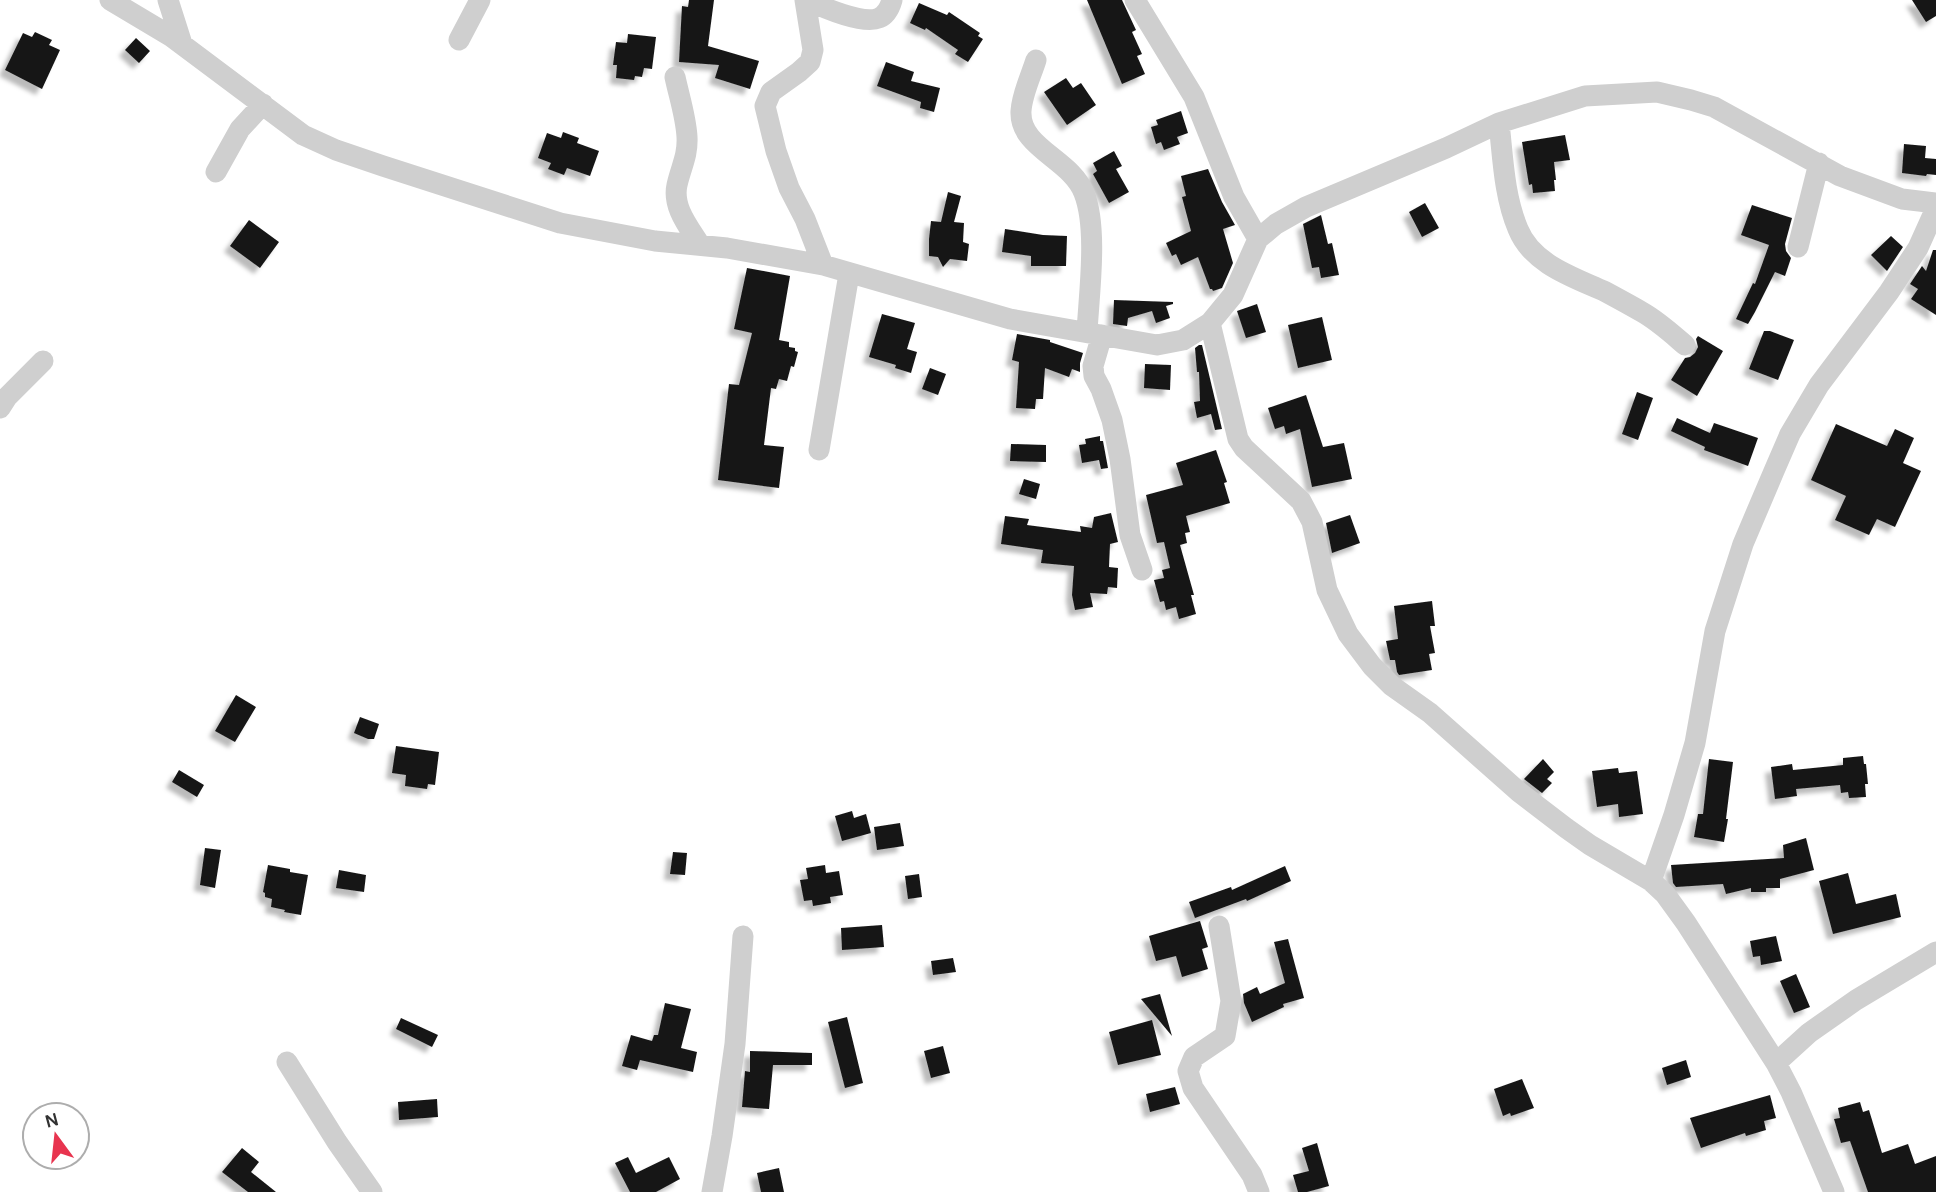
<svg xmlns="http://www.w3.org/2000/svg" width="1936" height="1192" font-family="Karla,sans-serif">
	<defs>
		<filter id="shadow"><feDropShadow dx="-6" dy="6" stdDeviation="2" flood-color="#0004"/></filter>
	</defs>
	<rect width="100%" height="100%" fill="#fff"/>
	<path fill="#191919" filter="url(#shadow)" d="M689,0h25l-6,46 51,15 -9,28 -35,-11 4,-13 -40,-3 3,-56 6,1z
		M1087,0h35l14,30 -4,2 10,22 -5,2 8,18 -23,10z
		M1912,0h24v16l-10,6z
		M919,3l28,12 2,-3 31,21 -2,3 5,3 -15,23 -13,-8 3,-4 -32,-22 -1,2 -15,-7z
		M35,32l17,8 -3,5 11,5 -18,39 -37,-19 18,-37 9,4z
		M628,34l28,3 -4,32 -8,-1 -2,9 -7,-1 -1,4 -18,-2 1,-13h-4l3,-23 11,1z
		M136,38l14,13 -11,12 -14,-13z
		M886,62l28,10 -3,9 29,7 -6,24 -14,-4 1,-6 -44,-16z
		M1066,78l7,10 8,-5 15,22 -29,20 -23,-33z
		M1181,111l7,22 -11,4 3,7 -16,6 -3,-8 -5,2 -5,-17 7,-2 -2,-5z
		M563,132l16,6 -2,5 22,8 -9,25 -23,-8 -3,7 -16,-6 3,-6 -13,-5 9,-25 14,5z
		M1565,135l5,25 -16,2 2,18h-2l1,11 -22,2 -1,-9 -3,1 -7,-43z
		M1904,144l22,2 -1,12 11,1v16l-9,-1 -1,2 -24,-3z
		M1114,151l8,15 -6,3 13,23 -20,11 -16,-29 4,-3 -4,-8z
		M1208,169l14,33 13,23 -12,4 10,34 -11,25 -9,3 -1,-2h-2l-12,-32 -17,8 -5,-11 -4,2 -6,-13 25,-12 -9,-34 4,-1 -5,-20z
		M948,192l13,4 -7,26 10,1 -1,19 6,2 -2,17 -17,-2 -7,8 -5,-10 -9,-1v-17l2,-18 10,1z
		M1425,203l14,25 -17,9 -13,-25z
		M1752,205l40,13 -7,26 1,7 5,7 -6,18 -10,-4 -20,40 -7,12 -12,-5 17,-36 2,1 14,-39 -28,-10z
		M1321,215l7,29 4,-1 7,32 -18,3 -2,-11 -7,1 -9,-44z
		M249,220l30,22 -19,26 -30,-22z
		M1005,229l38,6 24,1 -1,30h-35v-10l-29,-4z
		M1891,236l12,11 -16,24 -16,-16z
		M1933,250h3v65l-25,-16 7,-10 -8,-5 12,-18 4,5z
		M747,268l43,8 -11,64 10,2v5l6,1v3l3,1 -4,15 -3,-1 -4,15 -8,-2 -3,10 -5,-1 -7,57 20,2 -5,41 -61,-8 11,-96 10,1 13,-52 -18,-4z
		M1114,300l59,2v2l-7,2 4,12 -14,5 -4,-12 -24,7 -1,8 -14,-2z
		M1257,304l9,28 -20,6 -9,-27z
		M882,314l33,9 -8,26 10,3 -6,21 -16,-5 1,-3 -27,-8z
		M1322,317l10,43 -34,8 -10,-43z
		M1764,331h6l24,9 -16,40 -29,-11z
		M1017,334l33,6v2l33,11 -3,10v9l-8,-3 -3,8 -24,-9 -2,31h-7l-1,10 -19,-1 3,-46 -7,-2z
		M1698,336l25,15 -26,45 -26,-16 14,-22 5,-1 5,-4 3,-6 -2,-8z
		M1199,345h3l20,84 -7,1 -4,-16 -14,4 -3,-16 6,-1 -1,-29h-2l-2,-24z
		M1145,364l26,1 -1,25 -26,-2z
		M930,368l16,6 -8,21 -16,-6z
		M1637,392l16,6 -15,42 -16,-6z
		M1306,395l17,52 21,-4 8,36 -40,8 -12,-58 -14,5 -2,-8 -9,3 -7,-21z
		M1677,418l33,15 4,-10 44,15 -10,28 -44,-16 1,-3 -34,-16z
		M1836,424l51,22 8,-17 19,9 -11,25 18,8 -26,56 -18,-8 -8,16 -34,-15 11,-24 -35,-16z
		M1100,436v5h3l5,27 -7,1 -2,-9 -17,3 -3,-18 7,-1 -1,-5z
		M1011,444l35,1v17l-36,-1z
		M1216,450l11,32 -3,1 6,20 -44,13 4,16 -5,1 2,10 -7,2 14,50h-3l5,19 -17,5 -3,-12 -10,3 -2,-9 -4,1 -6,-22 10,-2 -2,-8 8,-2 -6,-26 -7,1 -11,-48 37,-10 -7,-22z
		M1024,479l16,5 -4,15 -17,-5z
		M1111,513l7,29 -8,2 -1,23 9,1 -1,20 -9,-1 -1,7 -17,-1 3,14 -18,3 -3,-15 2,-29 -33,-3 2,-13 -42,-6 4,-28 24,3 -2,6 54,7 -1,-6 12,2 2,-11z
		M1350,515l10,28 -28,10 -6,-30z
		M1432,601l3,25h-5l5,27 -6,1 3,16 -33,5 -2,-3 -2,-12h-5l-4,-19 12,-2 -4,-33z
		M236,695l20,12 -21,35 -20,-11z
		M360,717l19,7 -5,15h-6l-14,-6z
		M396,746l43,6 -4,33 -7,-1 -1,5 -22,-3 1,-11 -14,-2z
		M1863,756l1,8h2l2,20h-3l1,13 -17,1 -1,-6 -7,1 -1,-8 -44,4 1,7 -22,3 -4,-32 21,-3 1,6 50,-5v-7z
		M1543,759l11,13 -7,7 5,4 -10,10 -18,-14z
		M1709,759l24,3 -7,57h2l-4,23 -30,-5 4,-23h5z
		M1618,768l1,5 18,-2 6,43 -24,3 -1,-13 -21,3 -5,-36z
		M179,770l25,15 -7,12 -25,-15z
		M852,811l2,7 12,-4 5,19 -29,8 -7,-25z
		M900,823l4,23 -27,4 -3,-23z
		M1806,838l8,32 -34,9v9h-14v4h-15v-4l-25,6 -3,-10 -47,3 -3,-4 -2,-18 113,-7 -1,-13z
		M205,848l16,2 -6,38 -15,-3z
		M673,852l14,1 -2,22 -15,-1z
		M268,865l22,4v3l18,3 -7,40 -17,-3 1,-2 -14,-3 1,-8 -7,-2v-4l-2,-1z
		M825,865l1,8 13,-2 4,24 -13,2 1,6 -18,3 -1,-6 -8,1 -4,-21 8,-1 -2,-11z
		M1285,866l6,15 -44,20 -1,-2 -51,19 -6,-16 42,-15 1,3z
		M339,870l27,5 -2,17 -28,-4z
		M1848,873l8,31 40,-10 5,23 -68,17 -14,-53z
		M919,874l3,23 -14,2 -3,-23z
		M1200,921l8,26 -6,2 6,20 -26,8 -6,-21 -20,5 -7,-25z
		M882,925l2,22 -42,3 -1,-22z
		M1776,936l6,25 -21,4 -1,-9 -7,1 -3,-16z
		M1288,939l16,59 -21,6 1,3 -32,15 -8,-19 -1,-9 14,-7 3,7 25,-11 -11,-41z
		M953,958l3,14 -23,3 -2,-14z
		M1796,974l14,33 -16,6 -14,-32z
		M1160,994l12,42 -31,-37z
		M665,1003l26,6 -10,39 16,4 -4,20 -53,-12 -3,10 -15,-4 9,-31 21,6 2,-6h4z
		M847,1017l16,66 -18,5 -17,-66z
		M401,1018l37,17 -6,12 -36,-18z
		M1152,1020l9,35 -43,10 -9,-33z
		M943,1046l7,27 -19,5 -7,-27z
		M750,1051l62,2v12h-39l-4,44 -27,-2 3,-36 5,1z
		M1686,1060l5,17 -24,8 -5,-17z
		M1522,1079l12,29 -23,8 -1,-3 -7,3 -9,-27z
		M1175,1087l5,17 -30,8 -4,-18z
		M1770,1095l6,23 -12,3 2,9 -20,6 -1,-3 -44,15 -11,-30z
		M437,1099l1,18 -39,3 -1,-18z
		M1860,1102l3,10 6,-2 13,43 26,-9 7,20 21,-8v36h-68l-18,-51 -9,2 -7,-24 6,-1 -2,-10z
		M1317,1143l12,43 -22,6h-9l-5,-17 16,-4 -7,-23z
		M242,1148l17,14 -8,10 25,20h-28l-26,-20z
		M628,1157l8,16 33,-16 11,22 -24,13h-26l-15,-29z
		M779,1168l5,24h-23l-4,-19z"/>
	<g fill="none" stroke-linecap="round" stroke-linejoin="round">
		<path stroke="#cfcfcf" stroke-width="21" d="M110,0l62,37 131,98 33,15 47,16 177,57 95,18 72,7 96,17 187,54 147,26 26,-5 27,-17 23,-28 25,-56 18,-15 30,-17 140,-59 53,-25 86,-27 72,-4 34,8 23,7 126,69 62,23 34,4
			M168,0l14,44
			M805,0l8,50 -3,12 -11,10 -28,20 -6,14 11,45 13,37 16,31 18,46
			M807,0c15,7 56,25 72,18 7,-3 11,-11 13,-18
			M1135,0l59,97 40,100 24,42
			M459,40l21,-40
			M1036,60c-5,16 -14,34 -15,51 -2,37 50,48 63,82 14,35 5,101 3,139
			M675,77c4,19 11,40 12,60 1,19 -6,30 -10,48 -5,22 12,42 23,60
			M1499,123c4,35 5,73 19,106 14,35 55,48 86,62 13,7 26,14 38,21 16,9 29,21 43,33
			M216,172l24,-43 23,-25
			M1798,247l21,-84
			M1210,323l28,116 6,9 57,53 11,21 15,68 21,44 24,32 20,20 38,27 89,79 47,36 24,17 61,36 14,13 21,29 90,140 15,29 43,100
			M1102,335l-9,31 1,10 7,13 11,31 8,39 10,76 12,35
			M0,408l7,-11 36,-36
			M819,450l30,-176
			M1651,881l23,-66 21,-72 20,-112 28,-87 31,-73 16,-37 29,-49 70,-93 29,-44 18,-40
			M1219,926l12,75 -6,35 -31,21 -6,14 5,17 59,87 7,17
			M287,1062l50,80 35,50
			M1776,1063l33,-30 47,-33 80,-48
			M712,1192l10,-56 13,-92 8,-108"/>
	</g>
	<g transform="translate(56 1136) rotate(345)"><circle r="33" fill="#ffffff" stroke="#adadad" stroke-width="2"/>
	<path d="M0-5L12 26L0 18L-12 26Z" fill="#e8344f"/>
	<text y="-10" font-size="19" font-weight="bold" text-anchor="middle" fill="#323232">N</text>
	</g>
</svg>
